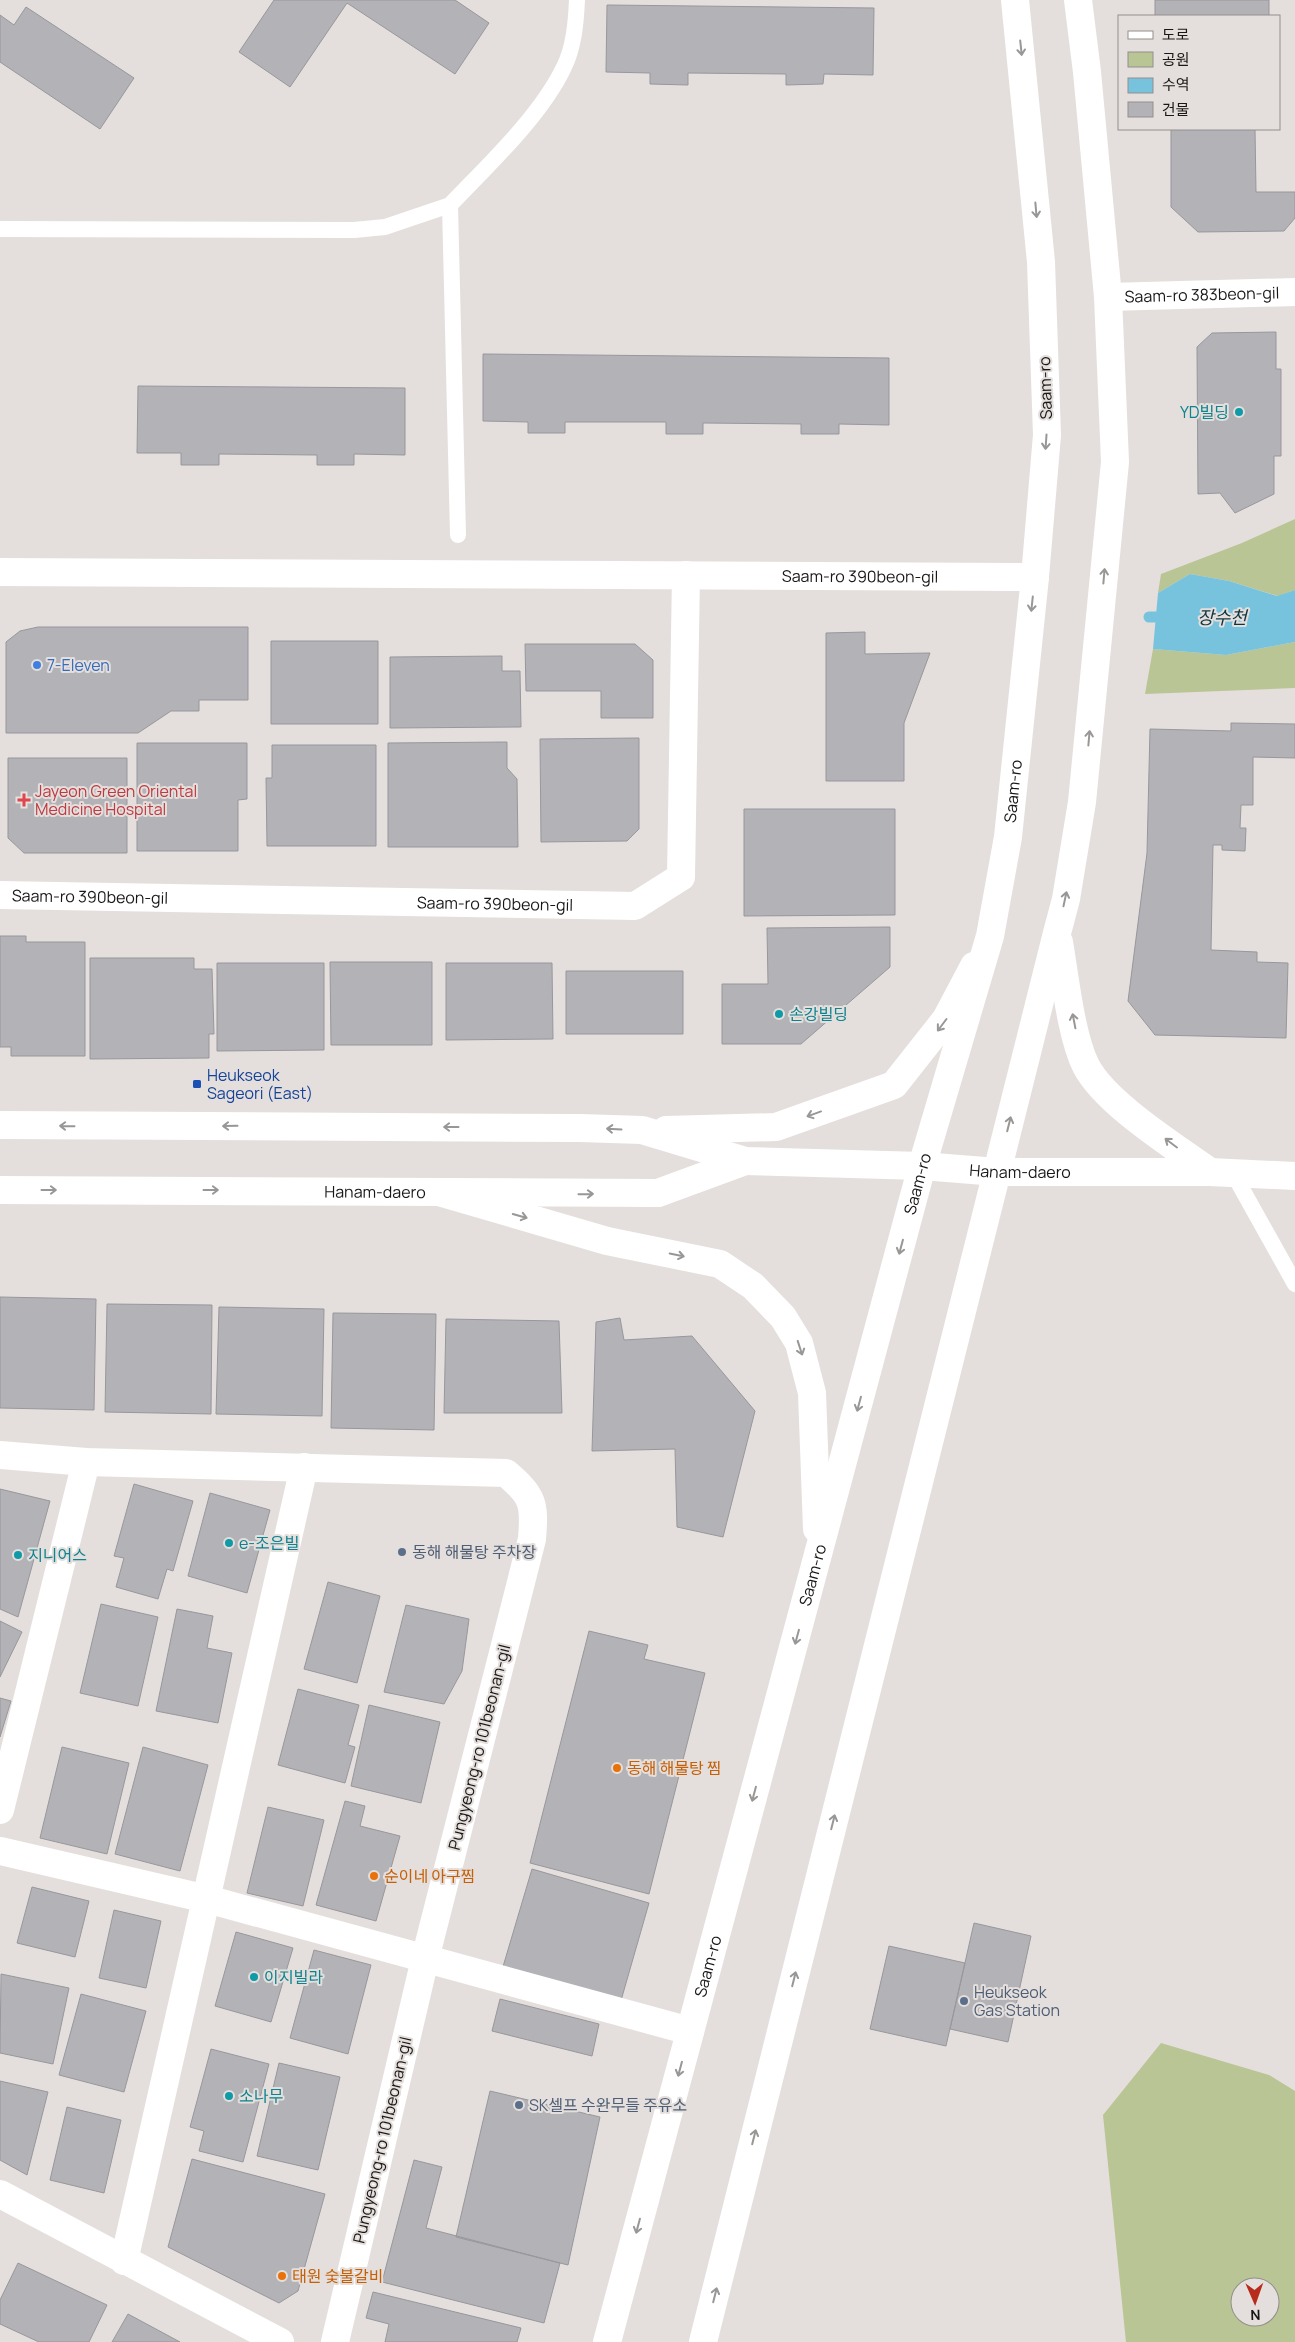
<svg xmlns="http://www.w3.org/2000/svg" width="1295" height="2342" font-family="Manrope,'Noto Sans KR',sans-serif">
	<rect width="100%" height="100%" fill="#e4dfdc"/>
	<path fill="#b9c594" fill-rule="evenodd" d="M1295,519v71l-17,6 -49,-15 -39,-7 -32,19 3,-19 81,-31z
		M1295,642v46l-150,6 8,-45 73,6z
		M1161,2043l108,32 26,16v251h-169l-23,-227zM1240,2287h30v30h-30z"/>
	<path fill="#77c3de" d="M1190,574l39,7 48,15 18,-6v52l-69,13 -73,-6 5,-56z"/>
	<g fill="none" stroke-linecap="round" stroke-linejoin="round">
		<path stroke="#77c3de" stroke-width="11" d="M1149,617h21"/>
	</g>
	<path fill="#b3b2b7" stroke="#98979c" d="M274,0h181l34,23 -34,51 -108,-71 -57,84 -51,-35z
		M1155,0h114v16h-114z
		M607,5l267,3 -1,67 -49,-1 -1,10 -37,1v-11l-98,-1v12l-38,-1v-11l-44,-1z
		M26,7l108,71 -34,51 -100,-67v-47l14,10z
		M1171,129h84l1,63h39v26l-11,13 -86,1 -27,-25z
		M1276,332v37h5v87h-7v38l-39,19 -15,-20 -22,1 -1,-147 15,-14z
		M483,354l406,4v67l-50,-1v10h-38v-10l-98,-1v11h-37v-12h-101v11h-37v-11l-45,-1z
		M138,386l267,2v67l-51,-1v11h-37v-10l-98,-1v11h-38v-12h-44z
		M38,627h210v73h-49v11h-28l-33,22h-132v-91l14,-11z
		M865,632v22l65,-1 -26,70v58h-78v-148z
		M271,641h107v83h-107z
		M525,644h110l18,16v58h-52v-27h-75z
		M502,656v15h18l1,56 -131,1v-71z
		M1231,723l64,1v34l-42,-1v48h-12l-1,23h6l-1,23 -23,-1v-5h-9l-2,105 46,2v10l31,1 -2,75 -131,-3 -27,-34 19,-148 3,-124 81,2z
		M639,738v91l-12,12 -86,1 -1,-103z
		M507,742v26l10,11 1,68h-130v-104z
		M137,743h110v56l-9,1v51h-101z
		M272,745h104v101h-109l-1,-68h6z
		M8,758h119v95h-103l-16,-15z
		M744,809h151v106l-151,1z
		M890,927v40l-89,77h-79v-60h46l-1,-56z
		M0,936h26v6h59v114h-74v-9h-11z
		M90,958h104v11h18l2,65h-5v24l-119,1z
		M330,962h102v83h-101z
		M217,963h107v87l-107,1z
		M446,963h106l1,76 -107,1z
		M566,971h117v63h-117z
		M0,1297l96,2 -2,111 -94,-2z
		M107,1304l105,1 -1,109 -106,-2z
		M219,1307l105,2 -2,107 -106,-2z
		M333,1313l103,1 -2,116 -103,-2z
		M620,1318l4,22 68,-4 63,75 -32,126 -46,-10 -2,-78 -83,2 4,-129z
		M446,1319l113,2 3,92h-118z
		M134,1484l59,17 -20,70 -6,-2 -9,30 -42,-12 8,-29 -10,-2z
		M0,1489l50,12 -32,116 -18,-8z
		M210,1493l60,17 -23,83 -59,-17z
		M328,1582l52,14 -23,87 -53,-14z
		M101,1604l57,13 -20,89 -58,-13z
		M406,1605l63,14 -7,52 -18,33 -60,-12z
		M177,1609l36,7 -6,32 25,5 -14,70 -62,-12z
		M0,1621l22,11 -22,45z
		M589,1631l59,14 -4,14 61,14 -56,221 -119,-31z
		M298,1689l61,16 -11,40 7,2 -10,36 -67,-18z
		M0,1698l11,3 -11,36z
		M369,1705l71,17 -19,81 -70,-17z
		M62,1747l67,16 -22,91 -67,-16z
		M143,1747l65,18 -28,106 -65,-17z
		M345,1801l20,5 -5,20 40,10 -24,85 -60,-16z
		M268,1807l56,13 -21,86 -56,-13z
		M532,1869l117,34 -29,101 -118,-34z
		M32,1887l57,14 -14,56 -58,-14z
		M114,1910l47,11 -15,67 -47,-10z
		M974,1923l57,13 -23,106 -58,-13z
		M236,1932l57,16 -22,74 -56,-16z
		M889,1946l76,17 -19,83 -76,-17z
		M314,1950l57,15 -23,89 -58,-16z
		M1,1974l68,14 -16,76 -53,-11z
		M81,1994l65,17 -22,81 -65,-17z
		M500,1999l99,25 -7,32 -100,-25z
		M211,2049l58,15 -26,98 -44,-11 5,-20 -14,-4z
		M279,2063l61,14 -22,93 -61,-14z
		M0,2081l48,11 -21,83 -27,-15z
		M490,2091l110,26 -32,148 -112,-28z
		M67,2107l54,13 -17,73 -54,-13z
		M192,2159l133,35 -27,97 -19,12 -111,-56z
		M414,2160l28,7 -16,61 134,35 -16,60 -162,-41z
		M18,2263l89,42 -18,37h-50l-39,-18v-24z
		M373,2292l148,36 -4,14h-132l4,-18 -23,-6z
		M128,2314l52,28h-68z"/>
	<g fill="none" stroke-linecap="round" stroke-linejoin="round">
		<path stroke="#fff" stroke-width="16" d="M0,229l354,1 31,-3 65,-22
			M458,535l-8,-330c37,-39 91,-89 114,-138 10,-20 12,-45 13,-67
			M1233,1173l62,111"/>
		<g stroke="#fff" stroke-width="28">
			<path id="s1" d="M1108,297l187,-5"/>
			<path id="s2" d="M0,572l1035,5"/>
			<path id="s3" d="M0,895l635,11 46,-29 5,-302"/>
			<path d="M0,1455l86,7 420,11c27,23 29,30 26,66l-107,420 -90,383"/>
			<path d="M0,1810l86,-348"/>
			<path d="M0,1851l207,48 483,132"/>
			<path d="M0,2194l280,148"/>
			<path d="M124,2261l180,-794"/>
		</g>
		<g stroke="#fff" stroke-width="28">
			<path id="s4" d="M0,1125l580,3 62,2 103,31 177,5 75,6h213l85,4"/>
			<path d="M666,1130l110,-3 118,-42 52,-66 28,-53"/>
			<path id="s5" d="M0,1190l658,3 87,-32"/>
		</g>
		<g stroke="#fff" stroke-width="28">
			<path d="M1059,942c6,35 12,94 27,124 19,37 88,80 124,106"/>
			<path d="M439,1192l168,49 113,23 33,22 30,31 16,26 13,50 5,136"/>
			<path id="s6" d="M607,2342l315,-1176 68,-230 18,-99 27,-260 12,-142 -6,-173 -26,-262"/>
			<path d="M703,2342l354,-1409 9,-34 16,-97 33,-340 -7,-165 -21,-225 -9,-72"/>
		</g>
	</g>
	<defs><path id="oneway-shaft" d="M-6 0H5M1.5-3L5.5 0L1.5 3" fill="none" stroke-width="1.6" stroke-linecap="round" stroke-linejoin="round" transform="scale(1.25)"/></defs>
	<g stroke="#989796">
		<use href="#oneway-shaft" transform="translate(1021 48) rotate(84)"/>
		<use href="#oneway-shaft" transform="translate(1036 210) rotate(85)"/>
		<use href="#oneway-shaft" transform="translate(1046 442) rotate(94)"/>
		<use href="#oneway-shaft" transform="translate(1104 576) rotate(-85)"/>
		<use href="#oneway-shaft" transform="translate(1032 604) rotate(96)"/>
		<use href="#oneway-shaft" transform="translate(1089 738) rotate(-85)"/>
		<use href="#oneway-shaft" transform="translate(1065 899) rotate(-78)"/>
		<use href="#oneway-shaft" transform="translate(1074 1021) rotate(-101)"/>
		<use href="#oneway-shaft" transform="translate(942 1025) rotate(127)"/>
		<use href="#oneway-shaft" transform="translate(814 1114) rotate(160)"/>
		<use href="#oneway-shaft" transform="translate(1009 1124) rotate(-76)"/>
		<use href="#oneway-shaft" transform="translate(67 1126) rotate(-179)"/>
		<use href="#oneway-shaft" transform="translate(230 1126) rotate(179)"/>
		<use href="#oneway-shaft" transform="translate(451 1127) rotate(-180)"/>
		<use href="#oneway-shaft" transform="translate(614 1129) rotate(-177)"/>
		<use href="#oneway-shaft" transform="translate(1171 1143) rotate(-143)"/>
		<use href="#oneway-shaft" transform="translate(49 1190)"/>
		<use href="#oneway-shaft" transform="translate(211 1190)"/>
		<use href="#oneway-shaft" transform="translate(586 1194) rotate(-1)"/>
		<use href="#oneway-shaft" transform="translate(520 1216) rotate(16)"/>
		<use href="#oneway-shaft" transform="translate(901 1247) rotate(105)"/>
		<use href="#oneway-shaft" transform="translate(677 1255) rotate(12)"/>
		<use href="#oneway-shaft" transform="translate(800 1348) rotate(72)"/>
		<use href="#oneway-shaft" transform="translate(859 1404) rotate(105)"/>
		<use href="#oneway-shaft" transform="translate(797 1637) rotate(105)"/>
		<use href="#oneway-shaft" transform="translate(754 1794) rotate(105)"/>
		<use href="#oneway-shaft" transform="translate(833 1822) rotate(-76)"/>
		<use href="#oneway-shaft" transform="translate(794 1979) rotate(-76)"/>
		<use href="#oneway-shaft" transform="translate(680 2069) rotate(105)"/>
		<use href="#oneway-shaft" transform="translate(754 2137) rotate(-76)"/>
		<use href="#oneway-shaft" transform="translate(638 2226) rotate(105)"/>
		<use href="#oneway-shaft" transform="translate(715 2295) rotate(-76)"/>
	</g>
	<g fill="#0f9aa8" stroke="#e4dfdc" stroke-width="2">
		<circle cx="1239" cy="412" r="5"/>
		<circle cx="779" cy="1014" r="5"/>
		<circle cx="229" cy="1543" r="5"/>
		<circle cx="18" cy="1555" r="5"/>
		<circle cx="254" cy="1977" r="5"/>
		<circle cx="229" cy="2096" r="5"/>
	</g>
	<circle fill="#3f7fe0" stroke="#e4dfdc" stroke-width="2" cx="37" cy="665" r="5"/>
	<path fill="#e0444e" stroke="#e4dfdc" stroke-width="2" d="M21.5 792.5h5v5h5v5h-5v5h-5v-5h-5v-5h5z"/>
	<rect fill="#1a4fb4" stroke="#e4dfdc" stroke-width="2" x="192" y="1079" width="10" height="10" rx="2.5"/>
	<g fill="#5c6f8a" stroke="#e4dfdc" stroke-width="2">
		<circle cx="402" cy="1552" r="5"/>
		<circle cx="964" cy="2001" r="5"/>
		<circle cx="519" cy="2105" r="5"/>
	</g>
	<g fill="#e8710a" stroke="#e4dfdc" stroke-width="2">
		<circle cx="617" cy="1768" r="5"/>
		<circle cx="374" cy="1876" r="5"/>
		<circle cx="282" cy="2276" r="5"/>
	</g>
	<g text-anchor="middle" stroke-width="4" stroke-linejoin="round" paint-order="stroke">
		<g font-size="16" fill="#191716" stroke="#e4dfdc">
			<text dy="6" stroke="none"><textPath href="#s1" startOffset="94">Saam-ro 383beon-gil</textPath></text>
			<text transform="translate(1045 388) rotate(-92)" y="6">Saam-ro</text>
			<text dy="6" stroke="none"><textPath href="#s2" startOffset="860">Saam-ro 390beon-gil</textPath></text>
			<text dy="6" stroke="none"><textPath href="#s6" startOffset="1604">Saam-ro</textPath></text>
			<text dy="6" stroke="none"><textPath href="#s3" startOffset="90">Saam-ro 390beon-gil</textPath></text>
			<text dy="6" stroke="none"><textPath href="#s3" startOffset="495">Saam-ro 390beon-gil</textPath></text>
			<text dy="6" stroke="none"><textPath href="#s4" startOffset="1025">Hanam-daero</textPath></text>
			<text dy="6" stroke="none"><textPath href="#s6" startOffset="1199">Saam-ro</textPath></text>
			<text dy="6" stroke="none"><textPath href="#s5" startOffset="375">Hanam-daero</textPath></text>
			<text dy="6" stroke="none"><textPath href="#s6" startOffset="794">Saam-ro</textPath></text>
			<text transform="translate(479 1747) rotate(-76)" y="6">Pungyeong-ro 101beonan-gil</text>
			<text dy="6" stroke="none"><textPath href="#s6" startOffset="389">Saam-ro</textPath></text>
			<text transform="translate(382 2140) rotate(-77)" y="6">Pungyeong-ro 101beonan-gil</text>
		</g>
		<g font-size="16" fill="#0d838f" stroke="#e4dfdc" text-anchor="start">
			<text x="1229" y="418" text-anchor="end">YD빌딩</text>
			<text x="789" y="1020">손강빌딩</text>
			<text x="239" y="1549">e-조은빌</text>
			<text x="28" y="1561">지니어스</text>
			<text x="264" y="1983">이지빌라</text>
			<text x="239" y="2102">소나무</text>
		</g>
		<g font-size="16" fill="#366cbe" stroke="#e4dfdc" text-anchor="start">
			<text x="47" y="671">7-Eleven</text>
		</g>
		<g font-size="16" fill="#be3a42" stroke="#e4dfdc" text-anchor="start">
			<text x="35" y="797">Jayeon Green Oriental<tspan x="35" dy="18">Medicine Hospital</tspan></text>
		</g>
		<g font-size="16" fill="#164399" stroke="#e4dfdc" text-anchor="start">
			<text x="207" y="1081">Heukseok<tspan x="207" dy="18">Sageori (East)</tspan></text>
		</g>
		<g font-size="16" fill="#4e5e75" stroke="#e4dfdc" text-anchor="start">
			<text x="412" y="1558">동해 해물탕 주차장</text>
			<text x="974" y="1998">Heukseok<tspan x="974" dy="18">Gas Station</tspan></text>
			<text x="529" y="2111">SK셀프 수완무들 주유소</text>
		</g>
		<g font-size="16" fill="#c56008" stroke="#e4dfdc" text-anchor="start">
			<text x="627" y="1774">동해 해물탕 찜</text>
			<text x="384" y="1882">순이네 아구찜</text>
			<text x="292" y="2282">태원 숯불갈비</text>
		</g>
		<g font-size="18" font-style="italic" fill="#0f3440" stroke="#e4dfdc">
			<text x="1222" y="624">장수천</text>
		</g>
	</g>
	<rect x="1118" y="15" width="162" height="115" fill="#e4dfdc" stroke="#938f8d"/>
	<rect x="1128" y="31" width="25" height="8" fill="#ffffff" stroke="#938f8d"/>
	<text x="1162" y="40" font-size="15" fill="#191716">도로</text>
	<rect x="1128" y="52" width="25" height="15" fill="#b9c594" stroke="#938f8d"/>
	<text x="1162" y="65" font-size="15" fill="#191716">공원</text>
	<rect x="1128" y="78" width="25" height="15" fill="#77c3de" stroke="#938f8d"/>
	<text x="1162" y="90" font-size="15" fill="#191716">수역</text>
	<rect x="1128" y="102" width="25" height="15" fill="#b3b2b7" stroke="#938f8d"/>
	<text x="1162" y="115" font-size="15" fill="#191716">건물</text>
	<g transform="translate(1255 2302) rotate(178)"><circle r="24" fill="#e4dfdc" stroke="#938f8d"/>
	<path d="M0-4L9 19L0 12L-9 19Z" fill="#b82a1b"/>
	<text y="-8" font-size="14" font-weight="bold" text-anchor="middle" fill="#191716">N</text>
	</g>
</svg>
